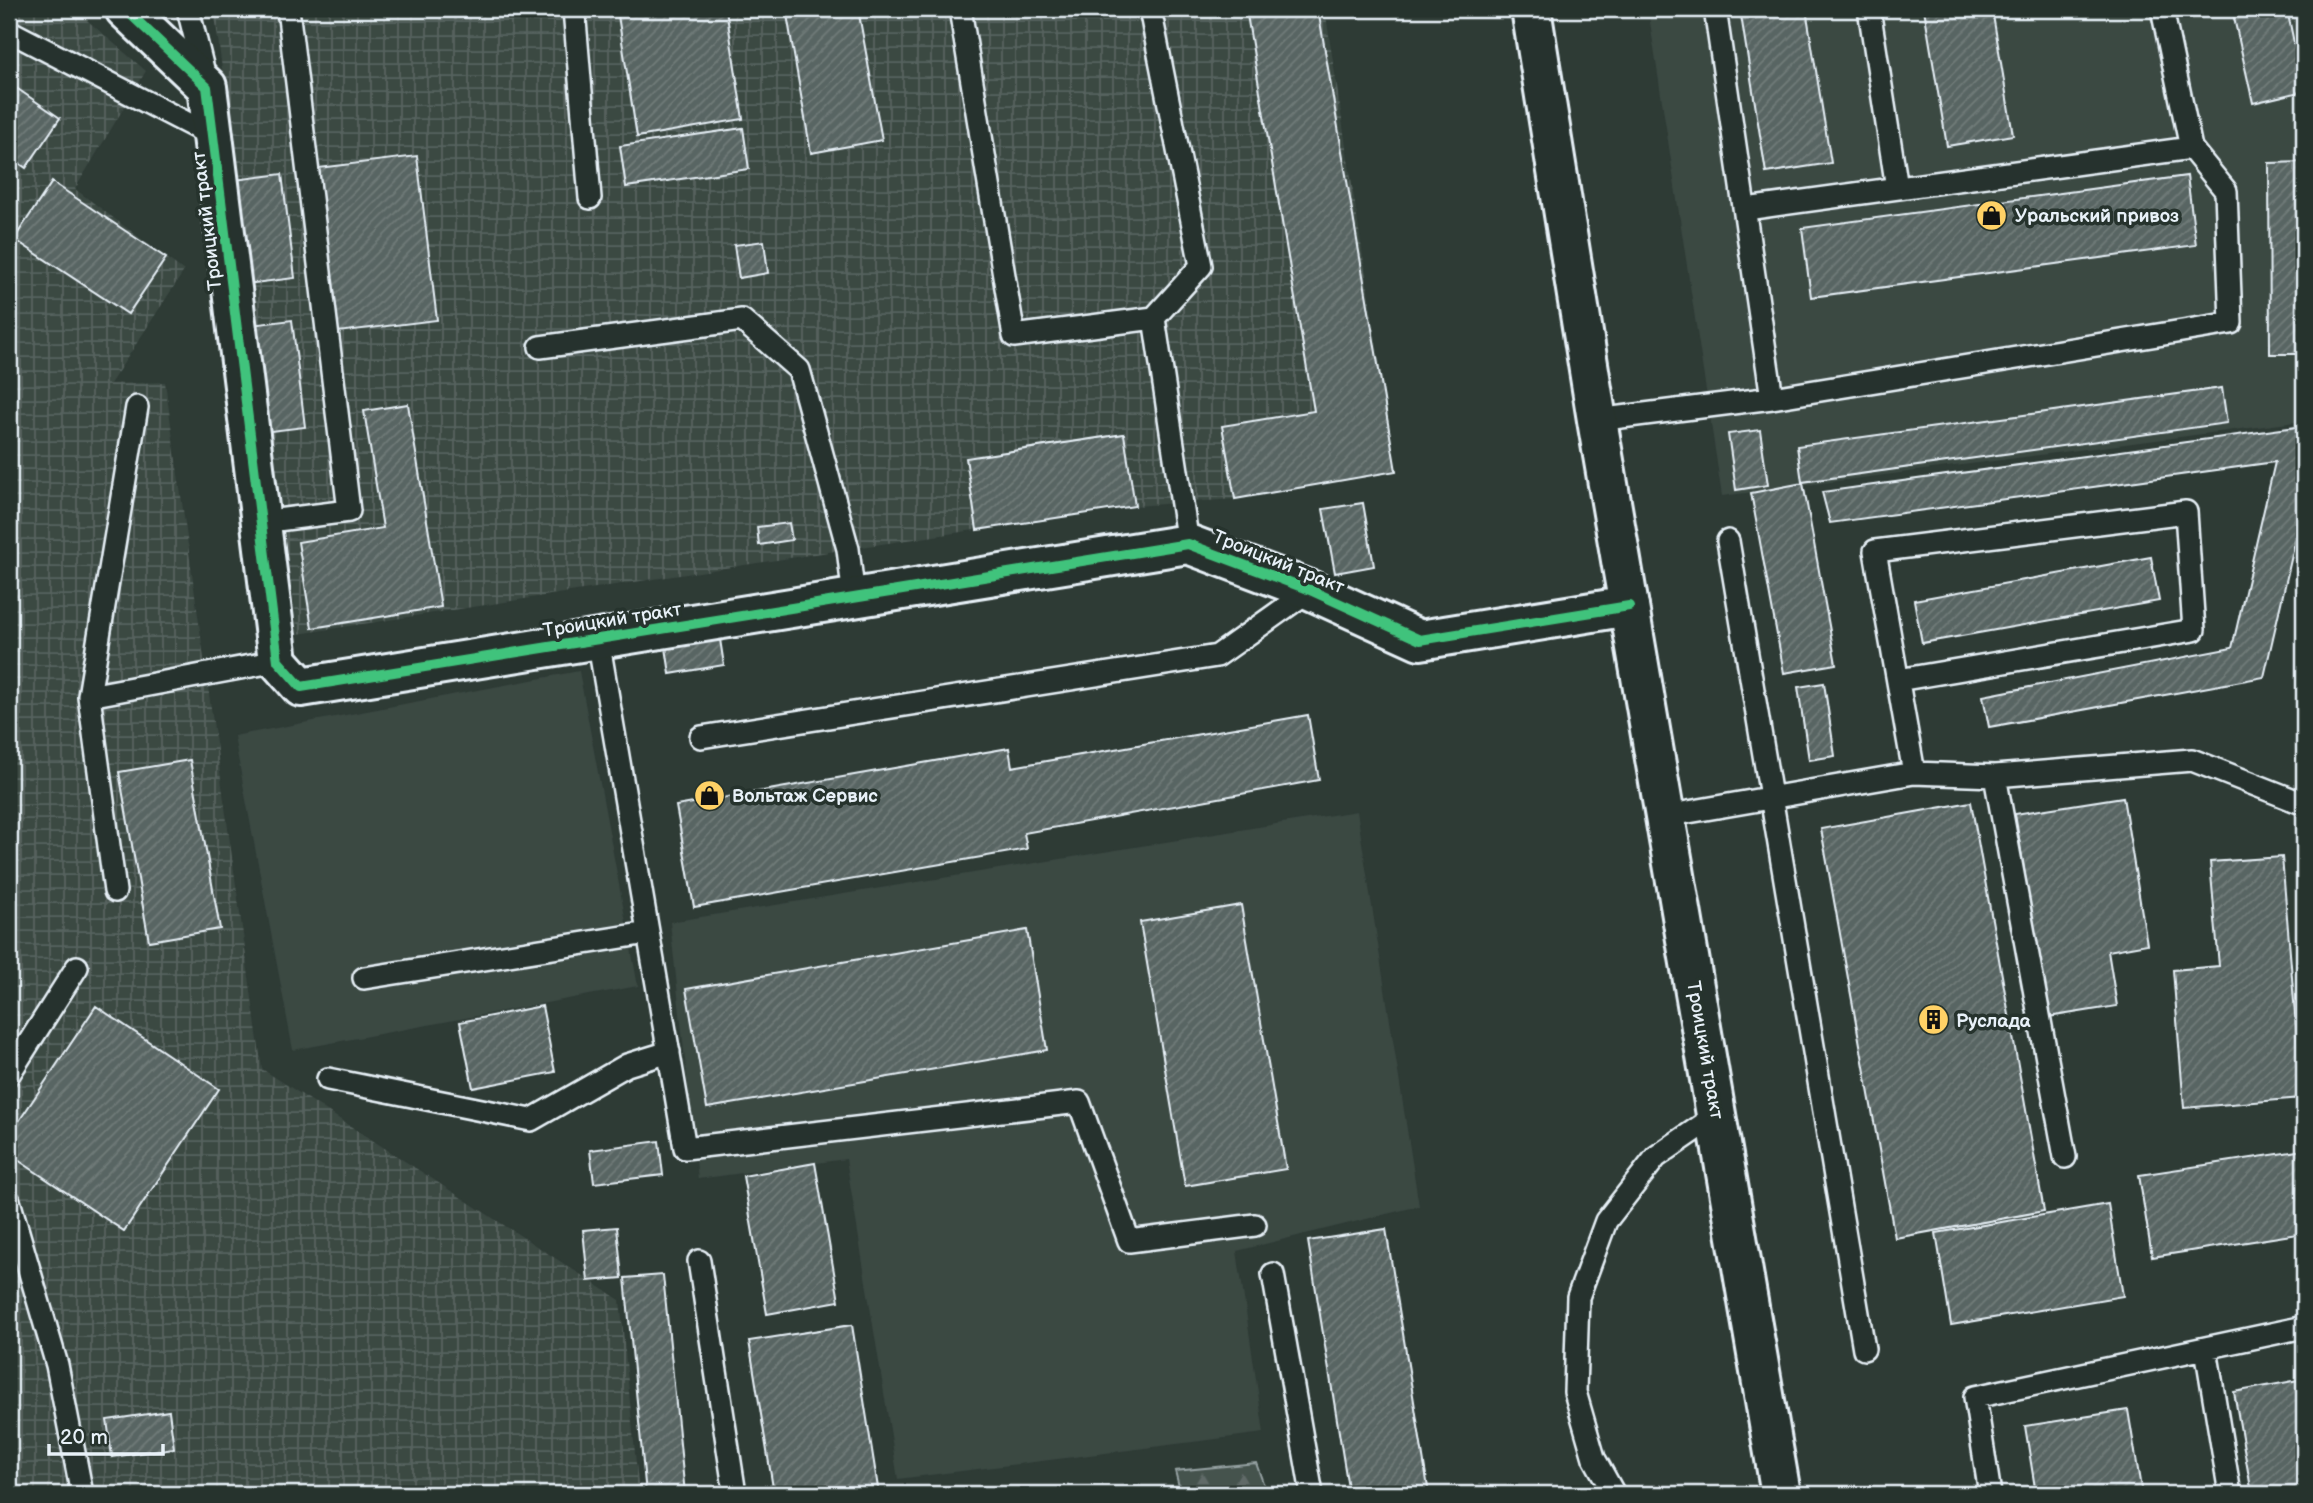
<svg xmlns="http://www.w3.org/2000/svg" width="2313" height="1503" font-family="'Balsamiq Sans',sans-serif">
	<defs>
		<pattern id="industrial-grid" width="8" height="8" patternUnits="userSpaceOnUse" patternTransform="scale(1.75)"><rect width="8" height="8" fill="#3b4843"/><path d="M0 4h8M4 0v8" fill="none" stroke="#57635f"/></pattern>
		<pattern id="forest-firs" width="22" height="20" patternUnits="userSpaceOnUse" patternTransform="scale(1.75)"><rect width="22" height="20" fill="#45524e"/><path d="M5 1l3.5 6h-7zM16 11l3.5 6h-7z" fill="#606b68"/></pattern>
		<pattern id="building-hatch" width="6" height="6" patternUnits="userSpaceOnUse" patternTransform="scale(1.75)"><rect width="6" height="6" fill="#596563"/><path d="M-1 1l2-2M0 6l6-6M5 7l2-2" fill="none" stroke="#717c7a"/></pattern>
	</defs>
	<rect width="100%" height="100%" fill="#2e3b35"/>
	<filter id="ink" filterUnits="userSpaceOnUse"><feTurbulence type="fractalNoise" baseFrequency=".0143" numOctaves="2"/><feDisplacementMap in="SourceGraphic" scale="14" xChannelSelector="R" yChannelSelector="G"/><feConvolveMatrix kernelMatrix="1 2 1 2 8 2 1 2 1" color-interpolation-filters="sRGB"/></filter>
	<g filter="url(#ink)">
		<path fill="#3b4843" d="M1648,9h656v412l-582,75z
			M579,671l59,315 -345,64 -59,-314z
			M1357,811l62,395 -182,45 27,182 -366,46 -52,-320 -148,20 -28,-257z"/>
		<path fill="url(#industrial-grid)" d="M9,9h65l72,62 -71,118 109,82 -74,113 55,-2 97,687 358,231 19,194h-630z
			M214,9h1111l71,462 -161,28 -100,7 -287,43 -550,85z"/>
		<path fill="url(#forest-firs)" stroke="#96a2a3" stroke-width="2" d="M1256,1463l11,31h-86l-6,-23z"/>
		<path fill="url(#building-hatch)" stroke="#e8f1f8" stroke-width="2" d="M617,9h109l17,110 -106,18z
			M786,9h72l24,131 -71,13z
			M1246,9h72l78,462 -161,28 -13,-73 92,-15z
			M1740,9h66l25,154 -65,10z
			M1924,9h68l21,126 -66,11z
			M2232,9h55l17,82 -51,12z
			M9,83l51,35 -34,50 -17,-12z
			M743,128l6,41 -123,18 -6,-41z
			M417,156l20,164 -99,12 -20,-164z
			M2304,162v192h-34l-1,-191z
			M282,174l13,104 -49,6 -12,-104z
			M2187,176l9,69 -385,52 -9,-69z
			M52,182l114,76 -38,56 -114,-75z
			M764,241l4,32 -29,5 -5,-33z
			M292,320l13,107 -42,5 -13,-107z
			M2222,388l5,35 -425,59 -5,-36z
			M408,404l33,203 -129,21 -14,-86 85,-14 -19,-117z
			M2304,426v77l-40,174 -275,50 -6,-31 249,-48 43,-186 -445,61 -8,-31z
			M1760,430l8,55 -32,5 -8,-56z
			M1124,434l11,72 -158,24 -11,-72z
			M1803,483l33,181 -52,9 -33,-180z
			M1363,503l11,63 -39,7 -12,-64z
			M789,523l3,17 -33,5 -2,-18z
			M2151,557l8,44 -237,42 -8,-43z
			M719,633l5,32 -54,9 -5,-33z
			M1824,683l11,73 -26,4 -11,-73z
			M1308,715l11,65 -295,53 3,16 -333,58 -18,-101 333,-58 3,19z
			M190,760l30,169 -71,12 -30,-169z
			M2123,797l24,147 -39,7 9,55 -69,11 -33,-203z
			M1971,802l73,409 -149,27 -74,-409z
			M2282,857l20,241 -118,10 -11,-138 46,-4 -9,-104z
			M1241,905l45,264 -101,17 -45,-264z
			M1027,930l20,120 -340,58 -21,-119z
			M96,1006l123,83 -95,142 -115,-77v-18z
			M542,1006l13,66 -82,16 -13,-66z
			M659,1141l4,34 -69,8 -4,-33z
			M2304,1150v83l-152,24 -13,-82z
			M815,1163l24,138 -72,13 -24,-138z
			M2108,1204l15,92 -172,29 -15,-92z
			M617,1227l5,51 -34,3 -5,-51z
			M1386,1229l43,265h-80l-41,-253z
			M663,1275l22,219h-39l-21,-216z
			M852,1325l27,169h-105l-25,-153z
			M2304,1379v115h-52l-18,-102z
			M2128,1410l14,84h-106l-11,-68z
			M169,1411l5,37 -62,9 -5,-37z"/>
		<g fill="none" stroke-linecap="round" stroke-linejoin="round">
			<defs>
				<path id="lane" d="M188,9l18,72
					M574,9l16,189
					M960,9l54,327 140,-18 34,226
					M1150,9l51,257 -47,52
					M1715,9l57,389
					M1869,9l28,179
					M9,31l205,106
					M1746,209l445,-61 -29,-139
					M540,347l202,-27 57,50 49,179 6,49
					M1597,420l175,-22 459,-75 -5,-132 -35,-43
					M261,522l88,-11 -61,-502
					M1728,541l136,808
					M598,639l87,509 394,-46 50,139 126,-16
					M1898,680l296,-50 -8,-118 -311,39 39,222
					M89,696l189,-35
					M701,737l516,-81 93,-66
					M1995,776l70,381
					M1665,816l249,-43 81,3 197,-16 112,44
					M115,891l-26,-195 48,-289
					M364,978l284,-45
					M9,1074l68,-107
					M328,1079l203,41 96,-55 42,-13
					M9,1201l48,164 25,129
					M699,1261l36,233
					M1273,1274l39,220
					M2206,1349l24,145
					M1614,1494l-20,-36 -19,-66 3,-95 28,-76 50,-64 61,-42
					M1990,1494l-15,-97 329,-70"/>
				<path id="street" d="M125,9l82,78 71,574 23,26 887,-143 122,46 110,50 209,-34"/>
				<path id="primary" d="M1531,9l66,411 184,1074"/>
			</defs>
			<use href="#lane" stroke="#e8f1f8" stroke-width="26"/>
			<use href="#street" stroke="#e8f1f8" stroke-width="44"/>
			<use href="#primary" stroke="#e8f1f8" stroke-width="44"/>
			<use href="#lane" stroke="#26332d" stroke-width="21"/>
			<use href="#street" stroke="#26332d" stroke-width="38"/>
			<use href="#primary" stroke="#26332d" stroke-width="38"/>
			<defs>
				<path id="cycleway" d="M125,9l82,78 71,574 23,26 887,-143 122,46 110,50 209,-34"/>
			</defs>
			<use href="#cycleway" stroke="#26332d" stroke-width="15"/>
			<use href="#cycleway" stroke="#40c37c" stroke-width="10"/>
		</g>
	</g>
	<defs>
		<symbol id="shop-disc" viewBox="-11 -11 22 22"><circle r="9.5" fill="#ffd166" stroke="#26332d"/><path d="M-5-2.5h2.3a2.7 3.5 0 0 1 5.4 0H5L5.5 6h-11ZM-1.5-2.5h3a1.5 2.3 0 0 0-3 0Z" fill="#111"/></symbol>
		<symbol id="building-disc" viewBox="-11 -11 22 22"><circle r="9.5" fill="#ffd166" stroke="#26332d"/><path d="M-4-6H4V6H1V3H-1V6H-4ZM-2.5-4.3h1.7v1.8h-1.7ZM.8-4.3h1.7v1.8H.8ZM-2.5-1h1.7V.8h-1.7ZM.8-1h1.7V.8H.8Z" fill="#111"/></symbol>
	</defs>
	<g fill-rule="evenodd">
		<use href="#shop-disc" x="1974" y="198" width="35" height="35"/>
		<use href="#shop-disc" x="692" y="778" width="35" height="35"/>
		<use href="#building-disc" x="1916" y="1002" width="35" height="35"/>
	</g>
	<g text-anchor="middle" stroke-width="7" stroke-linejoin="round" paint-order="stroke">
		<g font-size="19" font-weight="bold" fill="#e8f1f8" stroke="#26332d" text-anchor="start">
			<text x="2015" y="222">Уральский привоз</text>
			<text x="732" y="802">Вольтаж Сервис</text>
			<text x="1956" y="1027">Руслада</text>
		</g>
		<g font-size="19" fill="#e8f1f8" stroke="#26332d">
			<text transform="translate(206 221) rotate(-97)" y="7">Троицкий тракт</text>
			<text transform="translate(1279 561) rotate(22)" y="7">Троицкий тракт</text>
			<text transform="translate(612 619) rotate(-9)" y="7">Троицкий тракт</text>
			<text transform="translate(1706 1050) rotate(80)" y="7">Троицкий тракт</text>
		</g>
	</g>
	<rect width="2313" height="1503" fill="none" stroke="#26332d" stroke-width="35"/>
	<rect x="18" y="18" width="2278" height="1468" fill="none" stroke="#e8f1f8" stroke-width="2.5" filter="url(#ink)"/>
	<path d="M49 1444v10h114v-10" fill="none" stroke="#e8f1f8" stroke-width="3.5"/>
	<text x="60" y="1444" font-size="21" fill="#e8f1f8" stroke="#26332d" stroke-width="5" paint-order="stroke">20 m</text>
</svg>
